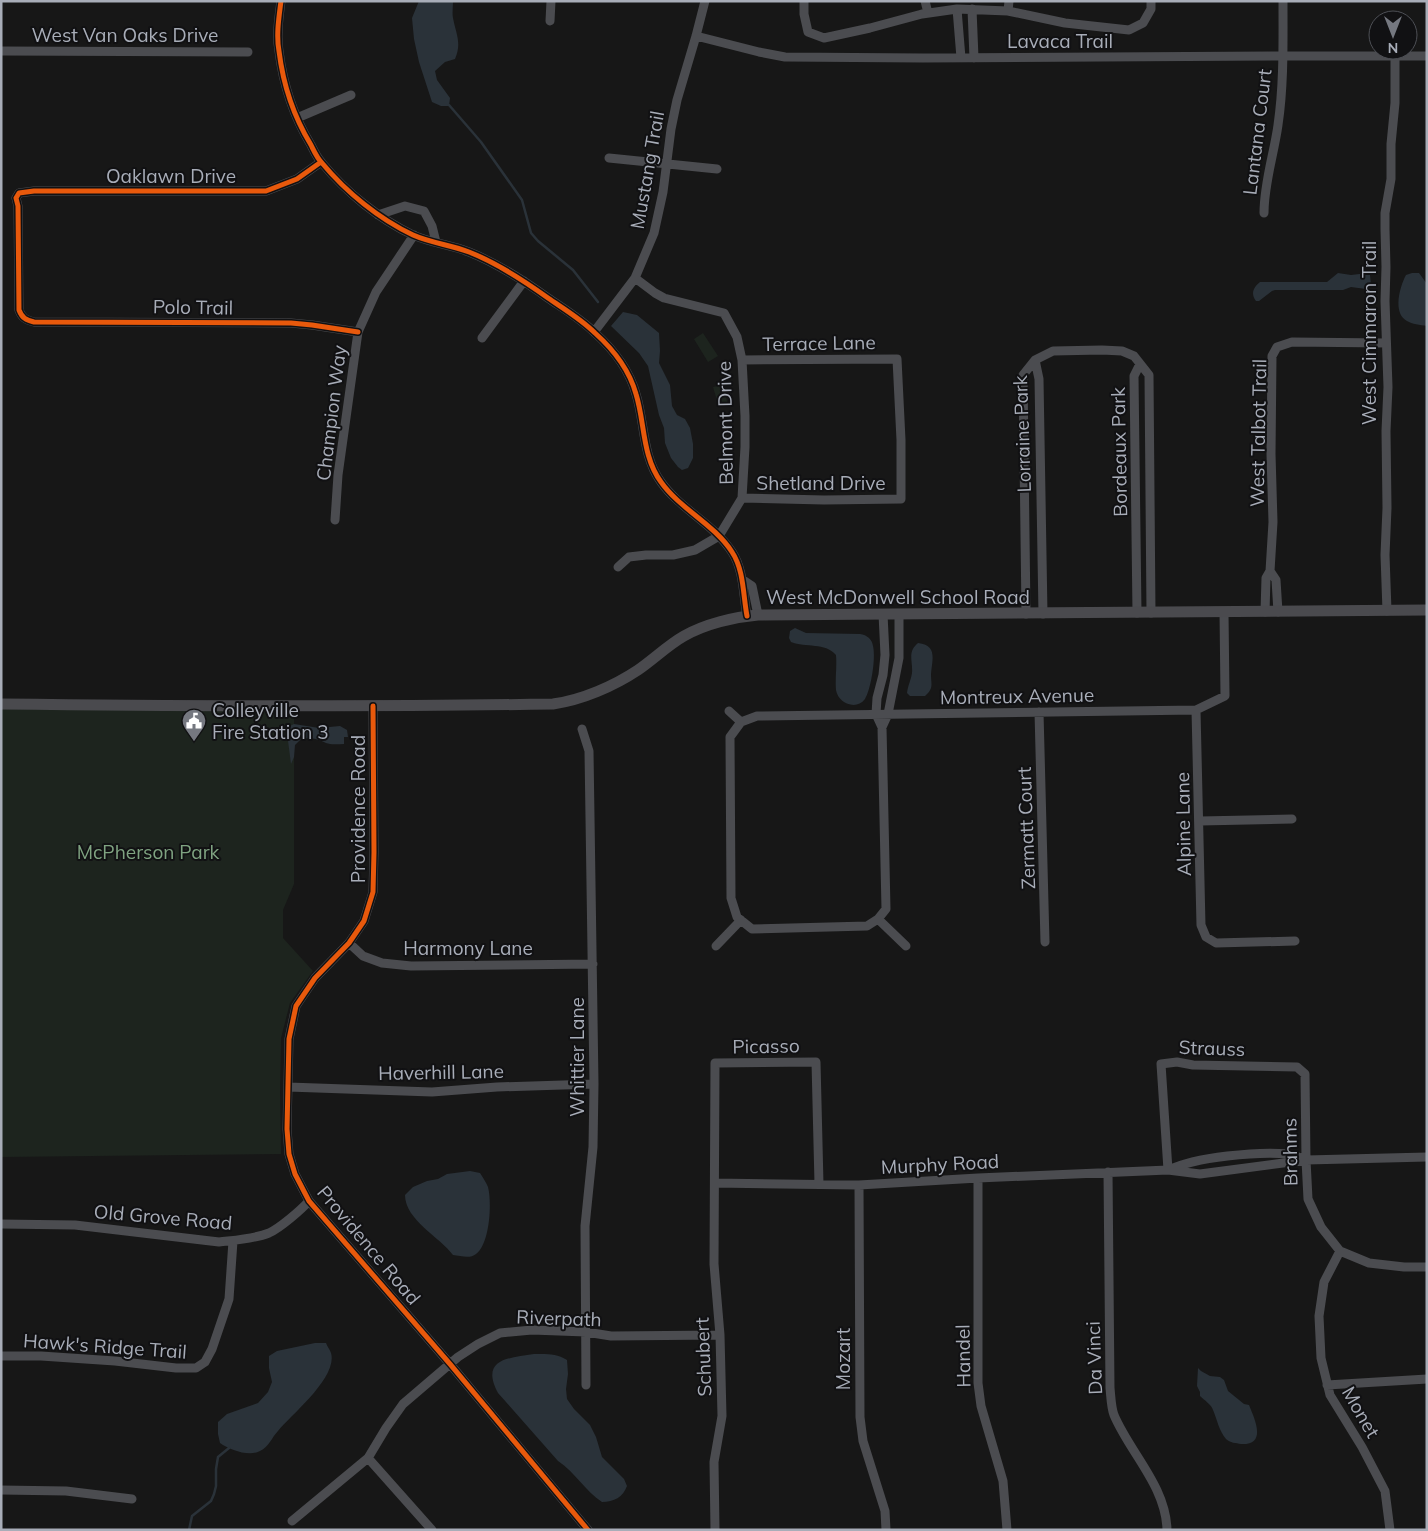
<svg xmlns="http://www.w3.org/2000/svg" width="1428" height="1531" font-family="Mulish,sans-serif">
	<rect width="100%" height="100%" fill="#171717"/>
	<path fill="#1d241e" d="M703,333l15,23 -10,6 -14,-23z
		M723,385l5,20 -9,2 -6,-20z
		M1,703l293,3v178l-11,26v28l30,33 -23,32 -9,35 -1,54 1,62 -280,3z"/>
	<path fill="#2a3239" d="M419,1h34c0,6 -1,12 0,17 3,16 9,25 2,41l-10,3 -10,9 2,9 13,18 -1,8h-8l-9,-4 -13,-40 -5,-23 -2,-21z
		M1338,273l13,2 17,-2 2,2 1,10 -5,4 -15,-2 -8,3h-68l-3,1 -13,10h-3c-6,-8 -2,-14 4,-19h67z
		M1412,273h7l8,11v42c-7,-1 -15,-2 -20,-5 -15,-8 -7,-35 -1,-46z
		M623,312l14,3 22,18 1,18 -1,12 11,22 2,21 5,9 8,4 5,9 3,16v14l-5,10 -6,2 -4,-3 -7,-9 -6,-15 -1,-15 -5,-13 -11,-49 -9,-13 -28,-27z
		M795,628l11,5 54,1c7,1 12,5 13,12 3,12 -2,43 -8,53 -9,12 -27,4 -29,-9 -1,-11 1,-23 0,-35 -11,-13 -30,-7 -45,-13l-2,-4 1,-7z
		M918,643c20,2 14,17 13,31 0,11 3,14 -6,22h-15l-3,-3c1,-8 4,-13 5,-20 1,-12 -5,-21 6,-30z
		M294,724l25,4 21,-2 7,4 1,7h-4v7c-6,0 -13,1 -18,-1 -8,-4 -15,-6 -25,-4l-6,6 -1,12 -3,7 -4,-31 3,-7z
		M470,1171l10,2c3,5 6,9 8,14 4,15 2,57 -12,67 -6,5 -15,2 -23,1 -13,-18 -48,-35 -48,-60l8,-8 14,-6 11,-2 9,-5z
		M315,1343h11c1,3 4,7 5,10 7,24 -39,61 -53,78 -6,6 -9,16 -18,20 -11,6 -30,-1 -40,-8l-2,-9v-12l9,-8 31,-11 10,-11 4,-10 -3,-14v-12l8,-5z
		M534,1354c12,0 22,-1 33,6l1,14 -2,15 1,10 7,10 16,16 6,12 6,20 22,22 3,7c-4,11 -13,16 -25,16 -17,-11 -27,-30 -44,-41l-60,-68c-18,-34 10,-35 36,-39z
		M1198,1368l3,3 9,5 10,1 4,3 4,11 16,13 5,1c5,13 19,40 -8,39 -5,-1 -11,-1 -15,-5 -7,-8 -9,-20 -13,-29 -1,-5 -9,-10 -13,-14v-4l-3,-6z"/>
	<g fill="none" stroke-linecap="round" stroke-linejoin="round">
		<path stroke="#2a3239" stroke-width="2.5" d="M449,105l32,37 41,58 9,33 7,8 35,29 25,32
			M189,1530l3,-14 19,-15 3,-7 2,-8v-17l2,-12 11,-9"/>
		<path stroke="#4b4c50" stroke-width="9" d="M281,1c-2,16 -5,34 -2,50 4,33 15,66 32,94 3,6 6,13 11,18 24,29 57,56 91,72 18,8 38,10 56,17 28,11 54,28 79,46 16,11 33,21 47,35 19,17 34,36 41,61 9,29 6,62 25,88 19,27 53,42 71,70 12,18 11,43 15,64
			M804,1v13l4,18 16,6 46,-10 52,-14 35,-5 51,2 57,12 64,7 14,-7 8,-14v-8
			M925,1l3,12
			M957,9l4,49
			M972,9l2,49
			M1008,11l1,-10
			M550,21l1,-20
			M696,36l63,16 26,5 138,1 359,-2h145
			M1,51l247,1
			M297,118l54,-23
			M609,158l108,11
			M321,162l-24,17 -31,12h-232l-15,2 -3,5 2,8 1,104c3,8 7,10 15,12l257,1 21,2 46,7
			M1264,213c0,-30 10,-59 14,-88 6,-41 5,-83 5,-124
			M378,215l27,-9 19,5 8,15 4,16
			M594,332l41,-54 19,-45 9,-41 8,-63 6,-29 19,-64 9,-35
			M482,338l42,-57
			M742,360l155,-1 4,81v59l-77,1 -82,-2
			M1035,360l4,19 4,235
			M335,520l3,-45 20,-143 18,-40 38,-57
			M618,567l11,-10 17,-2h27l22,-5 24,-14 23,-38 3,-51v-31l-3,-56 -5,-23 -13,-24 -60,-15 -9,-5 -20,-15
			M1270,571l6,9 2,32
			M743,580l9,6 6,29
			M1387,611l-2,-56 2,-47 -1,-77 2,-44 -3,-86 1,-34 -1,-38v-16l6,-34v-35l4,-41v-47
			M1265,612l1,-34 4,-7 3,-49 -2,-68 1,-98 5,-9 15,-5 94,1
			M1137,613l-3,-237 6,-12
			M883,614l2,41 -2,20 -6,23 -1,16 6,13 6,-13 11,-56v-43
			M1026,614l-3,-239 12,-15 18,-9 49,-1 20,1 12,5 15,19 2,238
			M373,706l1,146 -1,40 -9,29 -15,22 -34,35 -19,28 -7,33 -2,90 2,25 6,20 14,27 141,163 138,166
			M1196,710l5,215 5,12 10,6 79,-2
			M729,711l12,11
			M1039,712l6,230
			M741,722l16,-6 439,-6 29,-14 -1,-84
			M741,722l-11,15 1,161 6,19 15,12 115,-3 11,-7 8,-10 -4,-182
			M582,729l7,22 5,333 -1,63 -8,79 1,159
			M1200,821l92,-2
			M878,919l28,27
			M349,943l14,13 19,7 29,3 182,-2
			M716,946l25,-26
			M288,1087l144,5 65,-5 97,-3
			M1168,1170l-7,-106 16,-2 16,3 104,2 8,7 1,86 2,39 13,28 19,24 29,12 35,4h23
			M1169,1170c26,-13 90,-19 119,-16 5,1 10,3 15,5
			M1108,1172l2,216c1,9 1,19 4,27 16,38 52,71 53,115
			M978,1178v205l3,23 22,75 4,49
			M715,1183l144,2 119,-7 190,-8 32,4 106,-14 121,-3
			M859,1185l1,232 3,24 22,70 1,19
			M1,1224l74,1 144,17c17,-2 35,-3 50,-9 11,-5 32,-23 40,-32
			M1340,1251l-16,31 -5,34 2,42 9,37 32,52 23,44 5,39
			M1,1356h40l74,5 61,7h20l9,-6 7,-13 17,-50 4,-58
			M1327,1385l100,-6
			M368,1458l64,72
			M1,1490l65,1 66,8
			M292,1521l76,-63 18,-30 17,-24 55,-47 20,-13 22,-11 32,-3 54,2 25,4 109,-1
			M715,1530l-1,-68 8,-46 -2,-81 -6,-71 1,-201 101,-1 3,122"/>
		<path stroke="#4a4a4e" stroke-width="11" d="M1,704c184,2 368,3 552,0 29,-4 61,-18 85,-34 16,-11 30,-25 46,-34 21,-12 50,-19 74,-21l669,-5"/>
		<defs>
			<path id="cycleway" d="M281,1c-2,16 -5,34 -2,50 4,33 15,66 32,94 3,6 6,13 11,18 24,29 57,56 91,72 18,8 38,10 56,17 28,11 54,28 79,46 16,11 33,21 47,35 19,17 34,36 41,61 9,29 6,62 25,88 19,27 53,42 71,70 12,18 11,43 15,64
				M321,162l-24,17 -31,12h-232l-15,2 -3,5 2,8 1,104c3,8 7,10 15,12l257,1 21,2 46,7
				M373,706l1,146 -1,40 -9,29 -15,22 -34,35 -19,28 -7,33 -2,90 2,25 6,20 14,27 141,163 138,166"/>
		</defs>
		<use href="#cycleway" stroke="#111113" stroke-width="8"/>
		<use href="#cycleway" stroke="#e8590c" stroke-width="5"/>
	</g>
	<defs>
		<symbol id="civic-pin" viewBox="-11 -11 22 30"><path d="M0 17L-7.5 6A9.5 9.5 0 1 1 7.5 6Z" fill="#757880" stroke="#111113"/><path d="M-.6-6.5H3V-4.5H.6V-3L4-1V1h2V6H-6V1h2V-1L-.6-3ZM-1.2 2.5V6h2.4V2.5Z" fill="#fff"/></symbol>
	</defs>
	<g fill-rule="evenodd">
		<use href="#civic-pin" x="180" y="707" width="28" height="38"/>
	</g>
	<g text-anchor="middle" stroke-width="4" stroke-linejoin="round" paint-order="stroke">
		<g font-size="19" fill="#a8adb8" stroke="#111113">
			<text x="125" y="42">West Van Oaks Drive</text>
			<text x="1060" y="48">Lavaca Trail</text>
			<text transform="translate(1257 132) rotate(-83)" y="7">Lantana Court</text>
			<text transform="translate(647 170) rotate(-80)" y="7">Mustang Trail</text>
			<text x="171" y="183">Oaklawn Drive</text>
			<text transform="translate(193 307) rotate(1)" y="7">Polo Trail</text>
			<text transform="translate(1369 333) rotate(-90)" y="7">West Cimmaron Trail</text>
			<text transform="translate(819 343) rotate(-1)" y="7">Terrace Lane</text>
			<text transform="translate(331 413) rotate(-83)" y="7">Champion Way</text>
			<text transform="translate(725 423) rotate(-91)" y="7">Belmont Drive</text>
			<text transform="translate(1258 433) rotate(-89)" y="7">West Talbot Trail</text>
			<text transform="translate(1022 434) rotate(-92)" y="7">Lorraine Park</text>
			<text transform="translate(1119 452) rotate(-91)" y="7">Bordeaux Park</text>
			<text x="821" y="490">Shetland Drive</text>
			<text x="898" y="604">West McDonwell School Road</text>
			<text transform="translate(1017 696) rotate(-1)" y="7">Montreux Avenue</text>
			<text transform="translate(358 809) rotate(-90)" y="7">Providence Road</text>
			<text transform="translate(1183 824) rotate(-91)" y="7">Alpine Lane</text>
			<text transform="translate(1026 828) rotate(-92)" y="7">Zermatt Court</text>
			<text x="468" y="955">Harmony Lane</text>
			<text transform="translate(766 1046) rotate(-1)" y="7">Picasso</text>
			<text transform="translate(1212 1048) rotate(2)" y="7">Strauss</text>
			<text transform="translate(577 1057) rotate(-90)" y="7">Whittier Lane</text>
			<text transform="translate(441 1072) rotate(-1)" y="7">Haverhill Lane</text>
			<text transform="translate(1290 1152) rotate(-91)" y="7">Brahms</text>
			<text transform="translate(940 1164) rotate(-3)" y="7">Murphy Road</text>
			<text transform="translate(163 1217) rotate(5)" y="7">Old Grove Road</text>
			<text transform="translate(369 1245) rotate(50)" y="7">Providence Road</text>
			<text transform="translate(559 1318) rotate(2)" y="7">Riverpath</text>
			<text transform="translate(105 1346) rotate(4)" y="7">Hawk's Ridge Trail</text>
			<text transform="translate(963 1356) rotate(-91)" y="7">Handel</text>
			<text transform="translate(703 1357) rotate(-92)" y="7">Schubert</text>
			<text transform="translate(1094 1358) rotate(-92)" y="7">Da Vinci</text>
			<text transform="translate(843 1359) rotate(-90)" y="7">Mozart</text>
			<text transform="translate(1361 1412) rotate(60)" y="7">Monet</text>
		</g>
		<g font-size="19" fill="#a8adb8" stroke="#111113" text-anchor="start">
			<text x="212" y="717">Colleyville<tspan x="212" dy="22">Fire Station 3</tspan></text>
		</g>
		<g font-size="19" fill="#7fa381" stroke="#111113">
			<text x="148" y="859">McPherson Park</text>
		</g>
	</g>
	<rect width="1428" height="1531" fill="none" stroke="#a8adb8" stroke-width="5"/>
	<g transform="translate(1393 35) rotate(180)"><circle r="24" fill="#111113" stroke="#4d4f55"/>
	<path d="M0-4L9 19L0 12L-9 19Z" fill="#757880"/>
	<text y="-8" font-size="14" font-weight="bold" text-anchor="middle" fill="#a8adb8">N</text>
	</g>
</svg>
